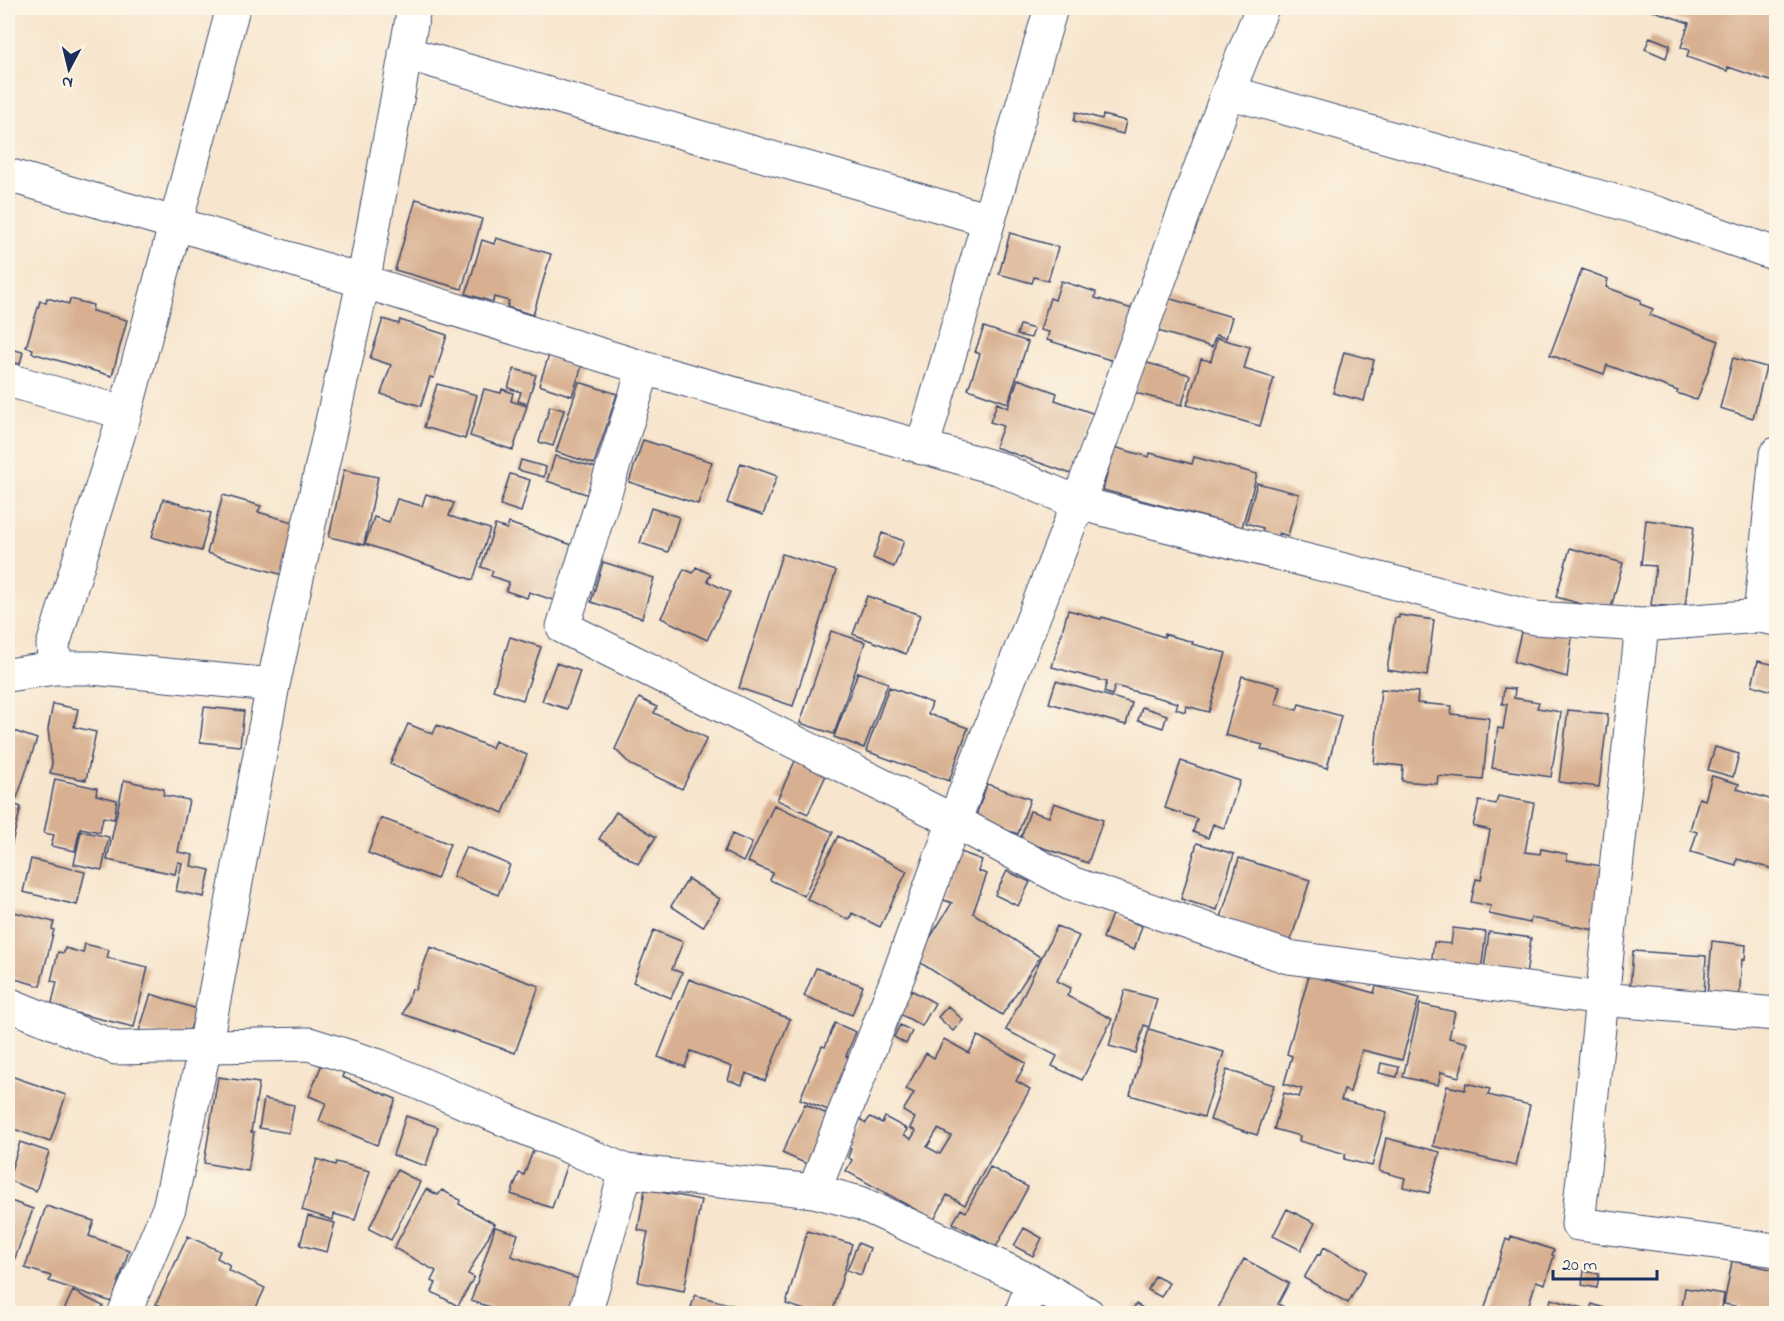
<svg xmlns="http://www.w3.org/2000/svg" width="1784" height="1321" font-family="'Indie Flower',sans-serif">
	<rect width="100%" height="100%" fill="#fcf5e5"/>
	<filter id="ink" filterUnits="userSpaceOnUse"><feTurbulence type="fractalNoise" baseFrequency=".0167" numOctaves="2"/><feDisplacementMap in="SourceGraphic" scale="12" xChannelSelector="R" yChannelSelector="G"/><feConvolveMatrix kernelMatrix="1 2 1 2 8 2 1 2 1" color-interpolation-filters="sRGB"/></filter>
	<filter id="wash" filterUnits="userSpaceOnUse"><feTurbulence type="fractalNoise" baseFrequency=".008" numOctaves="4" result="noise"/><feDisplacementMap in="SourceGraphic" scale="24" xChannelSelector="R" yChannelSelector="G"/><feGaussianBlur stdDeviation="1.35" result="paint"/><feColorMatrix in="noise" values="0 0 0 0 0 0 0 0 0 0 0 0 0 0 0 0 0 1.4 0 .05"/><feComposite in="paint" operator="in"/></filter>
	<g filter="url(#wash)">
		<rect width="100%" height="100%" fill="#f7e5cd"/>
		<g id="blocks">
			<path fill="#d8b091" fill-rule="evenodd" d="M1649,8h127v75l-48,-16 -1,4 -40,-14 2,-7 -8,-3 8,-24 -41,-14z
				M1650,37l20,8 -4,13 -21,-9z
				M1076,112l26,7 1,-4 23,6 -3,13 -49,-13z
				M416,199l66,20 -20,70 -67,-19z
				M1010,233l48,14 -10,34 -14,-4 -2,6 -33,-9z
				M496,238l55,16 -18,61 -26,-8 2,-6 -15,-4 -1,5 -27,-8 16,-54 12,4z
				M1582,269l26,10 -2,8 35,13 -1,4 13,5 -3,6 69,26 -22,59 -20,-7 1,-2 -71,-26 -3,9 -54,-19z
				M1061,281l35,11 -1,6 41,12 -16,53 -73,-23 2,-8 -9,-2 10,-32 5,2z
				M47,298l22,6 1,-5 23,6 -1,6 35,9 -15,56 -80,-23 1,-4 -7,-2 14,-46 6,2z
				M1168,298l64,19 -6,21 -10,-3 -4,12 -54,-16z
				M383,319l16,5 1,-4 47,15 -13,43 -4,-1 -9,29 -40,-12 10,-29 -21,-7z
				M1020,325l14,4 -3,9 -14,-3z
				M984,327l44,15 -20,61 -40,-14 12,-35 -5,-2z
				M1217,338l33,9 -6,22 30,9 -14,48 -73,-21 14,-46 10,2z
				M10,349l13,3 -3,12 -12,-3z
				M1344,352l30,8 -10,41 -31,-8z
				M549,355l33,11 -10,30 -33,-11z
				M1733,358l33,9 -13,51 -33,-10z
				M1144,362l46,13 -8,30 -47,-12z
				M514,369l22,6 -9,29 -9,-3 3,-9 -13,-4z
				M1018,379l39,14 -2,7 40,14 -18,62 -82,-29 8,-21 -13,-4 7,-19 11,5z
				M579,382l38,12 -23,70 -38,-12z
				M437,384l40,11 -12,44 -41,-12z
				M484,389l17,4 1,-4 11,4 -2,8 16,5 -14,44 -43,-14z
				M550,406l14,4 -11,36 -14,-4z
				M643,440l69,22 -14,42 -69,-22z
				M1114,447l35,10 1,-4 42,11 2,-7 63,17 -15,53 -139,-37z
				M555,456l42,12 -8,27 -42,-14z
				M521,460l25,7 -2,10 -26,-7z
				M741,463l36,13 -14,39 -36,-12z
				M344,470l34,7 -14,68 -35,-8z
				M510,474l20,6 -9,32 -21,-7z
				M1257,483l42,11 -11,42 -9,-3 -1,4 -16,-4 1,-5 -17,-5z
				M426,494l28,9 -5,13 41,13 -17,51 -108,-36 9,-27 15,5 8,-23 25,7z
				M223,495l38,11 -3,6 38,11 -13,52 -76,-22z
				M163,499l48,14 -10,38 -49,-14z
				M651,508l28,9 -11,35 -28,-9z
				M1646,520l48,6 -9,81 -34,-2 5,-39 -15,-1z
				M509,523l66,23 -19,55 -27,-9 -2,6 -21,-7 3,-9 -18,-6 2,-5 -12,-4 14,-42 12,4z
				M882,533l22,8 -10,26 -21,-9z
				M1570,548l53,15 -13,49 -54,-15z
				M782,554l54,17 -43,135 -54,-18z
				M603,562l51,16 -12,40 -51,-16z
				M696,567l15,7 -4,7 23,11 -23,48 -46,-22 23,-49 9,4z
				M867,596l53,19 -14,39 -53,-20z
				M1068,610l33,9 1,-2 62,20v-3l29,8 -1,2 34,9 -17,59 -23,-6 -1,6 -9,-3 2,-6 -63,-17 -3,9 -8,-3 3,-10 -55,-15z
				M1399,615l35,5 -7,56 -40,-6 8,-52h4z
				M1523,624l49,13 -5,40 -53,-15z
				M831,631l34,11 -31,92 -34,-11z
				M510,637l31,10 -18,53 -30,-10z
				M1758,661l18,4 -4,26 -20,-6z
				M556,663l24,8 -13,38 -25,-8z
				M858,672l30,11 -24,65 -30,-11z
				M1242,676l38,10 -5,18 22,6 2,-6 42,12 -14,52 -66,-19 2,-4 -38,-10z
				M1056,681l76,22 -6,22 -77,-22z
				M889,687l43,16 -4,11 40,14 -19,53 -83,-30z
				M1504,688l11,1 -1,9 25,4 -2,6 24,4 -10,65 -59,-9 6,-40 5,1 4,-25h-5z
				M1381,689l37,3 -1,11 35,3 -1,8 38,4 -6,62 -45,-4 -1,8 -35,-3 1,-15 -29,-3z
				M639,698l18,9 -3,6 53,25 -25,51 -51,-24 -16,-16z
				M53,704l25,5 -4,18 22,5 -10,48 -36,-7 2,-10 -4,-34z
				M204,707l40,4 -4,35 -40,-4z
				M1142,707l25,8 -4,13 -25,-8z
				M1568,710l40,4 -9,73 -40,-5z
				M408,724l25,10 4,-9 55,23 3,-7 32,14 -24,58 -113,-49z
				M8,729l29,10 -20,59 -9,-3z
				M1715,747l24,7 -6,23 -25,-7z
				M796,759l31,14 -19,41 -31,-14z
				M1181,761l59,20 -16,47 -11,-4 -5,14 -15,-6 4,-13 -32,-11z
				M1712,776l27,8 -2,5 39,12v69l-39,-11 -1,6 -45,-13 6,-20 -7,-2 9,-32 6,2z
				M55,779l42,9 -1,7 21,5 -3,19 -11,-2 -3,15 -20,-4 -5,23 -24,-5 3,-11 -10,-2z
				M124,780l40,9 -1,6 26,5 -11,52 15,3 -2,11 19,4 -6,27 -28,-6 6,-28 -4,-1 -3,12 -68,-14z
				M987,784l43,15 -12,35 -39,-13 -2,-8z
				M1498,796l36,7 -9,49 15,2 1,-5 26,5v6l40,7 -12,63 -64,-12 -1,5 -41,-9 2,-8 -20,-4 5,-23 5,1 9,-50 -17,-4 6,-25 17,3z
				M8,802l13,5 -11,44 -2,-1z
				M1054,803l49,17 -15,43 -68,-23 10,-29 19,6z
				M774,805l59,27 -29,64 -34,-16 3,-7 -25,-11z
				M616,812l40,25 -18,27 -39,-25z
				M381,818l69,26 -13,35 -69,-26z
				M81,831l28,6 -7,33 -28,-6z
				M732,834l20,9 -9,19 -19,-10z
				M838,836l69,35 -27,56 -28,-14 -3,7 -42,-21z
				M1197,843l37,11 -17,56 -36,-11z
				M466,847l44,18 -12,30 -45,-19z
				M958,851l24,9 -4,11 9,3 -14,39 67,44 -38,58 -86,-55 36,-57 -11,-4z
				M1239,858l71,22 -20,63 -70,-22z
				M31,859l54,13 -8,33 -54,-13z
				M1007,871l23,11 -12,24 -23,-11z
				M688,879l32,20 -17,28 -32,-21z
				M14,912l40,10 -2,7 2,1 -14,56 -32,-9v-45z
				M1112,914l30,12 -8,24 -31,-12z
				M1057,926l22,10 -22,45 14,7 -4,8 45,23 -30,61 -30,-14 5,-10 -51,-26z
				M1453,928l33,4 -5,40 -50,-7 3,-23 17,2z
				M654,930l29,12 -11,27 10,4 -11,25 -38,-16z
				M1489,932l42,6 -5,38 -42,-6z
				M1712,941l34,4 -1,15 -3,-1 -3,40 -32,-2z
				M85,944l24,6 -2,8 41,9 -14,60 -83,-20 6,-25 -6,-1 7,-29 6,1 1,-5 18,5z
				M430,947l109,39 -24,67 -112,-39 9,-25 3,1z
				M1633,951l73,5 -2,38 -74,-5z
				M816,968l47,18 -11,29 -48,-19z
				M1309,975l65,18 2,-7 43,12 -17,62 -40,-10 -12,42 -6,-2 -3,10 46,12 -15,54 -28,-7 2,-5 -47,-13 1,-5 -26,-7 10,-36 15,4 3,-8 -18,-5 8,-28 -5,-2z
				M689,979l101,40 -25,62 -19,-8 -4,12 -14,-5 4,-13 -41,-16 -6,16 -27,-10z
				M911,990l24,13 -13,23 -24,-13z
				M1125,990l32,9 -8,28 -5,-2 -8,28 -27,-7z
				M151,994l46,15 -9,27 -49,-5z
				M1420,1004l35,8 -6,26 19,5 -9,34 -18,-5 -3,13 -35,-8z
				M948,1006l15,14 -10,11 -15,-14z
				M835,1023l21,9 -10,24 17,7 -22,52 -41,-16 22,-53 3,1z
				M900,1025l12,6 -6,13 -12,-7z
				M1149,1029l75,23 -20,65 -74,-22z
				M978,1036l48,27 -10,18 14,8 -65,116 -18,-10 -13,25 -88,-49 6,-11 -4,-3 3,-8 -5,-3 14,-27 6,4 4,-6 12,6 3,-6 22,12 -3,6 7,4 5,-8 -6,-3 5,-10 -12,-7 11,-18 -8,-4 20,-36 8,5 10,-19 25,14zM938,1129l13,7 -11,18 -13,-7z
				M1381,1063l18,4 -2,10 -18,-4z
				M322,1064l22,8 -2,5 54,22 -19,46 -58,-24 7,-18 -17,-7z
				M1227,1070l47,15 -17,50 -47,-15z
				M8,1075l58,20 -16,47 -42,-15z
				M218,1077l41,6 -8,49h3l-6,39 -44,-8z
				M1466,1083l24,6 -2,6 42,10 -14,61 -83,-20 14,-60 18,4z
				M264,1099l30,6 -5,28 -30,-5z
				M805,1104l33,15 -22,49 -34,-15z
				M406,1116l32,11 -12,39 -33,-11z
				M1386,1138l54,14 -11,41 -26,-6 2,-9 -26,-7z
				M20,1142l29,10 -13,39 -28,-11z
				M534,1148l34,13 -16,47 -41,-14 8,-21 5,2z
				M317,1159l18,6 1,-3 34,9 -15,49 -21,-6 -1,6 -31,-10z
				M990,1167l38,20 -32,60 -43,-24 8,-14 5,3z
				M397,1170l23,12 -29,58 -22,-11z
				M426,1189l12,6 4,-5 18,10 -1,4 36,20 -27,50 6,3 -16,29 -26,-14 4,-9 -5,-2 5,-10 -42,-23z
				M645,1189l56,11 -17,91 -46,-9 10,-50 -10,-2z
				M8,1200l25,9 -19,52 -6,-2z
				M46,1206l48,15 -5,15 40,14 -17,52 -63,-21 2,-5 -26,-8z
				M1287,1209l28,14 -14,27 -28,-14z
				M308,1216l27,7 -8,29 -27,-7z
				M495,1227l23,7 -7,22 71,24 -11,34h-82l2,-7 -20,-6z
				M1024,1228l18,10 -9,18 -19,-10z
				M807,1231l45,13 -20,70h-14l-32,-10z
				M188,1236l32,15 -3,7 13,7 -2,5 37,18 -12,26h-82l1,-3 -16,-7z
				M1511,1236l43,14 -2,5 2,1 -9,28 -9,-3 -10,33h-43l23,-75 4,2z
				M858,1243l12,5 -9,27 -14,-5z
				M1324,1247l42,24 -18,32 -44,-25 14,-24 2,1z
				M1244,1259l45,24 -11,21 18,10h-81z
				M1732,1261l44,9v33l-2,11 -50,-10z
				M1584,1271l15,3 -2,14 -15,-3z
				M1155,1276l14,7 -8,14 -13,-7z
				M1685,1288l39,6 -3,20h-40z
				M73,1291l30,15 -4,8h-37z
				M695,1295l67,18v1h-73z
				M1551,1299l39,11 2,-6 31,10h-76z
				M1136,1304l17,10h-23z"/>
		</g>
	</g>
	<g filter="url(#ink)">
		<use href="#blocks" fill-opacity="0" stroke="#3c4a6f" stroke-width="1.5"/>
		<g fill="none" stroke-linecap="round" stroke-linejoin="round">
			<defs>
				<path id="street" d="M405,53l584,167
					M1228,92l432,122 116,40
					M8,175l166,48 470,145 356,101 78,34 457,115 107,7 118,-9 16,3
					M644,368l-81,259 391,194 117,62 217,74 314,42 174,15
					M8,380l117,33 -72,232 2,23
					M125,413l108,-405
					M922,448l129,-440
					M1760,616l16,-162
					M1642,625l-64,599 198,26
					M8,675l47,-7h37l181,17
					M8,1004l108,44 193,-4 70,22 247,105 188,20 46,12 173,79 -12,32
					M814,1191l85,-217 55,-153 124,-318 150,-411 34,-84
					M1033,1282l55,32
					M124,1314l45,-106 36,-161 68,-362 90,-402 51,-275
					M585,1314l41,-143"/>
			</defs>
			<use href="#street" stroke="#3c4a6f" stroke-width="35"/>
			<use href="#street" stroke="#fff" stroke-width="33"/>
		</g>
	</g>
	<rect width="1784" height="1321" fill="none" stroke="#fcf5e5" stroke-width="30"/>
	<g transform="translate(69 69) rotate(187)" stroke="#fcf5e5" stroke-width="4.5" paint-order="stroke">
	<path d="M0-4.5L10 22L0 15L-10 22Z" fill="#1b2f5e"/>
	<text y="-9" font-size="16" font-weight="bold" text-anchor="middle" fill="#1b2f5e">N</text>
	</g>
	<path d="M1553 1270v9h104v-9" fill="none" stroke="#1b2f5e" stroke-width="3"/>
	<text x="1562" y="1270" font-size="18" fill="#1b2f5e" stroke="#fcf5e5" stroke-width="4.5" paint-order="stroke">20 m</text>
</svg>
